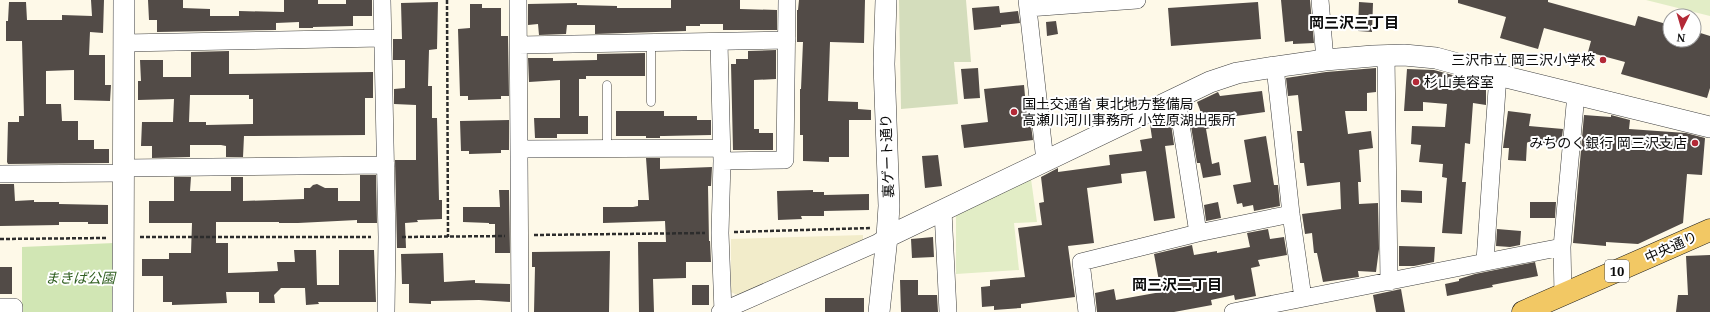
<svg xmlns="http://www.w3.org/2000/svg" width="1710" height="312" font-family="'Noto Serif','Noto Sans JP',serif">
	<rect width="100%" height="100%" fill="#fef9e8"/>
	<path fill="#f2ecca" d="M863,235v8l-126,52 -6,-3v-53z"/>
	<path fill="#d1e6b4" d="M114,243v69h-92v-65z"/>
	<path fill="#d4ddbc" d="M899,0h67l5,62h-17l4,42 -57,5z"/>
	<path fill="#e2edc6" d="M1646,0h64v16z
		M1031,179l6,43 -23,1 5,47 -63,4v-60z"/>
	<path fill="#524b47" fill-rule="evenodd" d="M91,0h13l-1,33 -13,-1 -1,23h16v30h6l-1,16 -36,-1v-30l-28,1v33h15l1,17h16v19h16v9h15v14l-101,1 -1,-2 1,-40h11v-6h5l-2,-75h-16v-20h2l1,-19h17l1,18h35v-5l30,1z
		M148,0h35v8l27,1v7h29v-5l45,1v-12h34v4h28v-4h26v16h-19v10l-40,1v1h-14v-6l-23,1v7l-119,2v-12h-8z
		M671,0h69v9l37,1v20h-54v-6h-23v2h-14v5l-91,3v-9h-28l-1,9 -27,1 -1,-11 -10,1v-21l49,-1v2l40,1v2h54z
		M799,0h66l-1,43 -34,-1 -2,59 30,1v7l13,1v10h-22v37h-20v5l-26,-1v-26h-3v-46h1l2,-47h-6v-32h1z
		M1281,0h29l4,43 -21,1v-3l-8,1z
		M1458,0h90v2l87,24 3,-10 32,9v15h24v-9l16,5v52l-3,10 -86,-24 4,-12 -37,-10 3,-11 -47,-13 -6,21 -38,-11 6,-21 -48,-14z
		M438,2l-1,47 -8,1 -1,36h4v32h5l2,82h3v19l-25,1 1,2 -13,1 1,25h-9l-2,-88h21v-55l-22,-1v-15l11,-1v-28h-12v-21h9l-1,-36z
		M1258,2l3,37 -90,7 -3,-38z
		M1359,2l14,1 -1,29 -14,-1z
		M470,4h12v4h19v28h7l1,60h-8v3l-33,1v-4h-8l-2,-67 12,-1z
		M999,6l1,7 18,-2 2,12 -19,2v2l-27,3 -2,-22z
		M1056,21l2,13 -11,2 -1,-14z
		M776,50v29l-22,1v49h5v4h14v17h-40l-2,-86h5v-5h12v-8z
		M229,51v23l144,-2v26h-8v37l-121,1 -1,21h-17v-11l-5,-1h-31v12l-38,1v-12h-11l1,-24h31l1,-23 -36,1v-19h3l-1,-21h23v17h28v-25zM190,95h59v4h4v25l-47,1v-3h-17z
		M645,53v23h-59v3h-7v37h9v18h-31v4h-22l-1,-20h26v-38l-31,2 -1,-24h25v3l44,-1v-6z
		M978,68l2,30 -16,1 -3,-30z
		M1376,68v24l-9,1v18h-22l3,23 23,-3 2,17 -14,2 2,32h-3l1,22 19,-1 1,46 -3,23 -18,-1 1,6 -36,5 -6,-29h-3l-2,-20 -7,1 -3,-20 39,-5 -1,-27 -33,4 -3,-23h-4l-3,-32h5l-4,-36 -10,1 -2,-18 40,-6z
		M1407,69l27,1 52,14v21l-13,-2 -3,41 -5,-1 -3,39h4l-4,52 -20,-1 5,-55 -5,-1 1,-13 -24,-2 2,-17 -10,-1 1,-18 33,1 2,-23 -24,-2v9h-19z
		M1024,85l3,33h3l3,22 -69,8 -3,-23 27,-3 -4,-33z
		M1262,91l3,21 -36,5 2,6 -25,6 6,35 7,-2 2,13 -18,3 -3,-15h-3l-7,-43 13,-2 -6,-16 21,-10 2,4z
		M616,111h48v5h33v4h14v15l-47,1h-4v2h-14v-2h-30z
		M1508,111l23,3 -2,12 34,3 -2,16 -33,-3 -1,1 -1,18 -18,-1 1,-12h-6z
		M1584,115l27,2v-2l19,5 -1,9 57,4 19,5 -3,37 -15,-1 -4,49 -45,21 -32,-2v4l-33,-3z
		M1170,116l4,29 -9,1 10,72 -21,3 -8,-50 -25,3 1,9 -35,5 7,55 -26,3 7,51 -54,7v4l-27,2v-4l-12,1 -1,-20 9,-1v-6l35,-3 -7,-49 24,-3 -3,-22 5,-1 -3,-25 17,-9v4l52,-7 -1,-10 33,-4 -2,-11 12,-2 -2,-14z
		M509,120v30h-8v3l-32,1v-3h-8l-1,-30z
		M1266,136l8,49h4l2,21 -26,5 -1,-6 -10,2 -1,-4 -5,1 -4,-19 18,-3 -7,-42z
		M938,155l4,31 -17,2 -3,-32z
		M646,158h14v11l52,-2 -1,19h-3l1,55h1l1,21h-25v16l-33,1 1,33h-15l-1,-70h28l-1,-21 -62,2v-16h30l5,-1v-6h11z
		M360,175h16l1,48h-20v-3l-59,3h-19v-1h-63v21h12v30l50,-2 -1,-9h18l-1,-12h22l1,35h22v-35h35l2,52h-58l1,2 -13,1 -1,-17h-24l-7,7 1,8h-16v-11h-33l1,11 -55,2v-3h-9v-26h-21v-17h27v-6h22l1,-30h-43v-22h25v-24h17l-1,14h41v-14h12v24l61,-2v-11h6l3,-3 4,-1 8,4h13v13h22z
		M0,184h14l1,17 19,-1v2h25v2l49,1v19h-20v-2h-29v3l-59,1z
		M499,190h10l1,63h-15v-29h-6v-1l-26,-1v-15h37z
		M813,190v2h11v3l45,-1v16l-45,1v5h-23l1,3 -24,1 -1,-29z
		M1401,190l21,1v12l-21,-1z
		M1218,202l3,16 -15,3 -2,-16z
		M1530,202h26l-1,16h-25z
		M1268,229l2,10 14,-2 3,18 -29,5 2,6 -9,2 5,28 -21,4 -1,-5 -23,5 1,5 -38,7h-77l-2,-19 19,-4 2,11 45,-8 -7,-38 38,-9 2,10 23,-4v2l33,-6 -3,-14z
		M1497,229l24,2 -1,14 -10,2 -14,-1z
		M933,237l1,20 -22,1 -1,-19z
		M1399,246l36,1 -1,15 -20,4h-15z
		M610,251l-1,61h-75l1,-45h-3v-15z
		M443,253l1,29 31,-2v3l35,1v18l-31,-2 -48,1v3l-22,-1v-19h-7l-1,-30z
		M1710,255v57h-34l2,-17h10l-2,-39z
		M1535,262l3,14 -46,9 1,2 -46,9 -2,-12 14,-3v-2l16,-5z
		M0,267h12v27h-12z
		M900,280h18v15h19l1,17h-37z
		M692,285h17v20h-17z
		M1401,289l4,23h-29l-3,-17z
		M825,298h39v14h-39z"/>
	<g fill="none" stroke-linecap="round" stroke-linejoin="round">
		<defs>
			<path id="service" d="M651,102v-59
				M607,148v-63"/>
			<path id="minor" d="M382,0l5,237 -1,75
				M518,0l2,312
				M1027,0l18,161
				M1320,0l5,60
				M1028,8l109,-8
				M719,42l3,119 -2,72 3,79
				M124,43l258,-5
				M519,45l268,-5
				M1386,55l3,227
				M1275,67l16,147 12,84
				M1177,99l21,134
				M519,149l202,-1
				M722,161l63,-1 2,-160
				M124,168l262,-3
				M0,174l124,-1
				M943,211l5,101
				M1485,261l13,-186
				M1563,295l-1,-48 14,-153
				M0,307h14v5
				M720,312l157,-69 10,-6
				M1087,312l-6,-50 117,-29 93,-19
				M1233,312l329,-65"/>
			<path id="tertiary" d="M887,237l323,-155 27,-9 38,-6 50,-7 48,-4 31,-1 32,3 62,17 212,52
				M123,312l1,-312
				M879,312l8,-75 2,-31 -5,-142 2,-64"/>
			<path id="primary" d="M1523,312l187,-82"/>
		</defs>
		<use href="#service" stroke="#3d3d3d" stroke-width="9"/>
		<use href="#minor" stroke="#3d3d3d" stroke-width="18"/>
		<use href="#tertiary" stroke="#3d3d3d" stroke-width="22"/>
		<use href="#primary" stroke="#1b1b1b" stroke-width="23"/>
		<path stroke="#2c2c2c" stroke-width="2.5" stroke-dasharray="4 2" stroke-linecap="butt" d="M447,0l1,237
			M734,232l137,-4
			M534,235l171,-2
			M140,237h231
			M402,237l103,-1
			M0,239l107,-1"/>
		<use href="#service" stroke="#fff" stroke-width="8"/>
		<use href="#minor" stroke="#fff" stroke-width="17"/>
		<use href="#tertiary" stroke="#fff" stroke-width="21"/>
		<use href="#primary" stroke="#f2c864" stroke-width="22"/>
	</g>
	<g fill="#b32937" stroke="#fff" stroke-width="1.5">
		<circle cx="1603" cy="60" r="4"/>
		<circle cx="1416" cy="82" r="4"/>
		<circle cx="1014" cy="112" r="4"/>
		<circle cx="1695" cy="143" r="4"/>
	</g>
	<g text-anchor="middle" stroke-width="4" stroke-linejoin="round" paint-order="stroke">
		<rect fill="#fff" stroke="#545454" stroke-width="1" x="1605" y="260" width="24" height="22" rx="3"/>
		<g font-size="13" font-weight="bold" fill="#0a0a0a">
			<text x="1617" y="276">10</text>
		</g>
		<g font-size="14" fill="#0a0a0a" stroke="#fff" text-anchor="end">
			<text x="1595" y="65">三沢市立 岡三沢小学校</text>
			<text x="1424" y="87" text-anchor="start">杉山美容室</text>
			<text x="1022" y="109" text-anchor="start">国土交通省 東北地方整備局<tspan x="1022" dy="16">高瀬川河川事務所 小笠原湖出張所</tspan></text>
			<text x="1687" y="148">みちのく銀行 岡三沢支店</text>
		</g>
		<g font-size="14" fill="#0a0a0a" stroke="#fff">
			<text transform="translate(887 156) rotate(-92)" y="5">裏ゲート通り</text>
			<text transform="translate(1671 247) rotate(-24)" y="5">中央通り</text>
		</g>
		<g font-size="14" font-style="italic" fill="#2f5e1f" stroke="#fff">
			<text x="80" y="283">まきば公園</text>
		</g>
		<g font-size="15" font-weight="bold" fill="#0a0a0a" stroke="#fff">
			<text x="1354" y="28">岡三沢三丁目</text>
			<text x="1177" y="290">岡三沢二丁目</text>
		</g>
	</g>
	<g transform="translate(1682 28) rotate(185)"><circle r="19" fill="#ffffff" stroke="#9d9d9d"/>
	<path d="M0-3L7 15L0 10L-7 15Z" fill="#b32937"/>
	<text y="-6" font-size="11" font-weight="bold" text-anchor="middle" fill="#0a0a0a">N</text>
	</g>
</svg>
